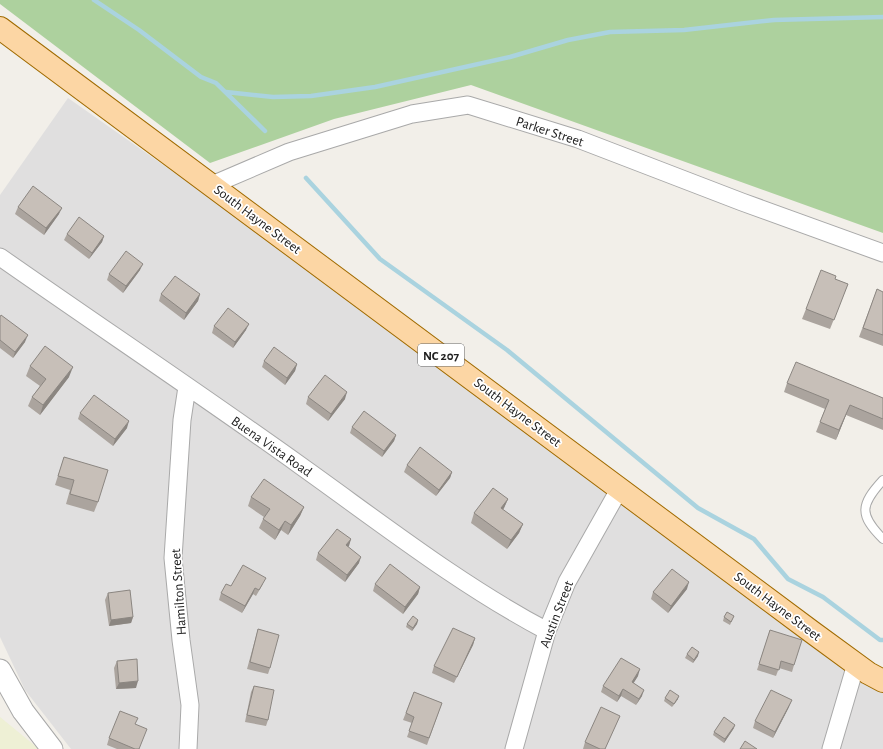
<svg xmlns="http://www.w3.org/2000/svg" width="883" height="749" font-family="'Alegreya Sans',sans-serif">
	<rect width="100%" height="100%" fill="#f2efe9"/>
	<path fill="#e0dfdf" d="M68,98l188,132 627,459v60h-812l-46,-59 -25,-53v-442z"/>
	<path fill="#eef0d5" d="M0,717l39,32h-39z"/>
	<path fill="#add19e" d="M0,0h883v233l-412,-148 -137,34 -124,44 -210,-159z"/>
	<g fill="none" stroke-linecap="round" stroke-linejoin="round">
		<path stroke="#aad3df" stroke-width="4.5" d="M94,0l45,30 62,47 15,6 49,48
			M226,92l47,5 38,-1 64,-9 135,-30 58,-17 42,-8 74,-2 90,-10 109,-3
			M306,178l74,81 127,91 191,158 56,31 34,40 35,18 57,43h3"/>
		<defs>
			<path id="service" d="M883,480c-23,25 -24,35 0,59"/>
			<path id="minor" d="M212,185l77,-33 123,-38 56,-9 110,34 164,63 141,51
				M0,257c100,70 202,138 301,209 80,57 159,119 246,165
				M187,387l-5,33 -9,138 8,82 9,65 -2,44
				M514,749l33,-118 20,-49 53,-94
				M831,749l25,-85"/>
			<path id="tertiary" d="M0,670l23,41 29,38"/>
			<path id="primary" d="M0,28l812,604 56,41 15,8"/>
		</defs>
		<use href="#service" stroke="#a9a9a9" stroke-width="10"/>
		<use href="#minor" stroke="#a9a9a9" stroke-width="19"/>
		<use href="#tertiary" stroke="#a9a9a9" stroke-width="23"/>
		<use href="#primary" stroke="#a06b00" stroke-width="24"/>
		<use href="#service" stroke="#fff" stroke-width="8"/>
		<use href="#minor" stroke="#fff" stroke-width="17"/>
		<use href="#tertiary" stroke="#fff" stroke-width="21"/>
		<use href="#primary" stroke="#fcd6a4" stroke-width="22"/>
	</g>
	<path fill="#aba49e" d="M18,207l41,7 -15,21 -29,-21z
		M67,234l37,2 -2,6 -13,17 -25,-19z
		M140,270l-17,23 -16,-13 2,-6z
		M835,279l13,5 -18,45 -28,-10 4,-10z
		M877,289l6,3v54l-24,-9z
		M161,294h39l-2,7 -14,19 -25,-19z
		M0,317l25,25 -12,16 -13,-10z
		M214,326l32,4 -13,18 -21,-15z
		M264,361l33,3 -2,7 -10,14 -23,-18z
		M30,366l39,11 -29,38 -12,-9 4,-9 8,-11 -14,-10z
		M787,383l96,15v32l-37,-15 -10,25 -20,-8 9,-23 -41,-17z
		M308,397l37,2 -17,22 -22,-17z
		M80,413l47,15 -14,18 -35,-27z
		M352,427l44,8 -2,6 -12,16 -32,-24z
		M64,457l34,45 -4,10 -28,-8 4,-14 -15,-5z
		M407,465l45,7 -2,6 -14,18 -32,-24z
		M251,497l53,10 -4,9 -12,19 -7,-5 -6,10 -16,-12 5,-11 -16,-11z
		M508,499l-5,11 20,14 -4,9 -12,16 -36,-26 3,-10z
		M351,539l-3,8 11,16 -14,19 -29,-22 2,-7z
		M263,584l-7,12 -3,-2 -11,19 -23,-13 2,-7 10,-7z
		M375,584l45,3 -2,7 -15,20 -30,-23z
		M687,589l-19,24 -17,-14 2,-7z
		M108,593l25,24 -2,6 -22,3 -4,-26z
		M734,616l-4,9 -7,-4 1,-4z
		M418,620l-1,4 -5,7 -6,-4 1,-3z
		M258,629l12,39 -2,6 -21,-5 9,-33z
		M770,630l24,35 -2,7 -13,-4 -3,8 -19,-6z
		M475,638l-2,7 -19,38 -22,-10 2,-7z
		M687,654l11,2 -5,7 -8,-5z
		M117,661l19,27 -20,1 -2,-21z
		M638,676l-5,7 9,13 -6,9 -15,-9 -4,6 -16,-10 2,-6z
		M254,686l14,34 -2,6 -21,-4 6,-30z
		M414,692l28,11 -15,42 -20,-8 5,-14 -9,-3z
		M665,698l13,1 -6,8 -8,-6z
		M789,707l-16,31 -20,-10 2,-7z
		M620,716l-15,33h-22l2,-7z
		M135,724l4,25h-22l-10,-4 2,-7z
		M734,728l-10,15 -11,-8 1,-3z"/>
	<path fill="#8b8681" d="M62,208l-3,6 -15,21 2,-7z
		M104,236l-2,6 -13,17 3,-6z
		M143,264l-3,6 -17,23 3,-7z
		M200,294l-2,7 -14,19 2,-7z
		M249,324l-3,6 -13,18 2,-6z
		M28,335l-3,7 -12,16 2,-6z
		M297,364l-2,7 -10,14 2,-7z
		M73,367l-4,10 -29,38 3,-10z
		M347,392l-2,7 -17,22 3,-7z
		M850,405l-14,35 3,-10z
		M129,421l-2,7 -14,18 2,-7z
		M396,435l-2,6 -12,16 2,-6z
		M452,472l-2,6 -14,18 3,-6z
		M508,499l-4,9 -7,9 4,-9z
		M304,507l-4,9 -12,19 3,-10z
		M285,521l-4,9 -6,10 4,-10z
		M523,524l-4,9 -12,16 4,-9z
		M351,539l-2,7 -5,6 2,-7z
		M361,557l-2,6 -14,19 2,-7z
		M689,582l-2,7 -19,24 3,-7z
		M420,587l-2,7 -15,20 2,-7z
		M255,588l-2,6 -11,19 3,-7z
		M133,617l-2,6 -22,3 2,-6z
		M418,620l-1,4 -5,7 1,-3z
		M475,638l-2,7 -19,38 3,-6z
		M699,652l-1,4 -5,7 1,-3z
		M640,669l-2,7 -8,13 2,-7z
		M138,681l-2,7 -20,1 3,-6z
		M623,689l-2,7 -4,6 2,-6z
		M644,690l-2,6 -6,9 3,-6z
		M679,696l-1,3 -6,8 2,-3z
		M792,700l-3,7 -16,31 2,-6z
		M735,725l-1,3 -10,15 1,-4z"/>
	<path fill="#c7bfb8" stroke="#8b8681" d="M33,186l29,22 -16,20 -28,-21z
		M79,217l25,19 -12,17 -25,-19z
		M126,251l17,13 -17,22 -17,-12z
		M821,270l15,6 -1,3 13,5 -14,36 -28,-11z
		M175,276l25,18 -14,19 -25,-19z
		M877,289l6,3v43l-20,-7z
		M228,308l21,16 -14,18 -21,-16z
		M1,315l27,20 -13,17 -15,-12v-23z
		M45,346l28,21 -30,38 -11,-8 14,-18 -16,-13z
		M274,347l23,17 -10,14 -23,-17z
		M796,362l87,36v21l-33,-14 -11,25 -19,-8 9,-22 -42,-17z
		M325,375l22,17 -16,22 -23,-17z
		M94,395l35,26 -14,18 -35,-26z
		M364,411l32,24 -12,16 -32,-24z
		M420,447l32,25 -13,18 -32,-25z
		M64,457l44,13 -10,32 -28,-8 4,-14 -16,-4z
		M264,479l40,28 -13,18 -6,-4 -6,9 -16,-11 7,-10 -19,-12z
		M493,488l15,11 -7,9 22,16 -12,16 -37,-27z
		M337,529l14,10 -5,6 15,12 -14,18 -29,-22z
		M390,564l30,23 -15,20 -30,-23z
		M243,565l23,13 -7,12 -4,-2 -10,18 -24,-13 5,-9 5,2z
		M672,569l17,13 -18,24 -18,-14z
		M130,590l3,27 -22,3 -3,-27z
		M727,612l7,4 -3,6 -7,-5z
		M413,616l5,4 -5,8 -6,-4z
		M453,628l22,10 -18,39 -23,-11z
		M258,629l21,6 -9,33 -20,-6z
		M770,630l32,10 -8,25 -13,-4 -2,9 -20,-6z
		M692,647l7,5 -5,8 -7,-6z
		M621,658l19,11 -8,13 12,8 -5,9 -16,-10 -4,7 -16,-10z
		M137,659l1,22 -19,2 -2,-22z
		M254,686l20,4 -6,30 -21,-5z
		M670,690l9,6 -5,8 -9,-6z
		M771,690l21,10 -17,32 -20,-11z
		M414,692l28,11 -13,35 -20,-7 5,-14 -8,-4z
		M601,707l19,9 -15,33h-5l-15,-7z
		M120,711l18,7 -3,6 12,5 -8,20h-4l-26,-11z
		M724,717l11,8 -10,14 -11,-7z
		M745,741l12,8h-17z"/>
	<g text-anchor="middle" stroke-width="3.5" stroke-linejoin="round" paint-order="stroke">
		<rect fill="#fff" stroke="#646464" stroke-width="1" x="418" y="344" width="46" height="22" rx="3"/>
		<g font-size="13" font-weight="bold" fill="#222">
			<text x="441" y="360">NC 207</text>
		</g>
		<g font-size="14" fill="#222" stroke="#fff">
			<text transform="translate(550 131) rotate(18)" y="5">Parker Street</text>
			<text transform="translate(258 219) rotate(37)" y="5">South Hayne Street</text>
			<text transform="translate(518 412) rotate(37)" y="5">South Hayne Street</text>
			<text transform="translate(272 446) rotate(35)" y="5">Buena Vista Road</text>
			<text transform="translate(178 592) rotate(-94)" y="5">Hamilton Street</text>
			<text transform="translate(778 606) rotate(37)" y="5">South Hayne Street</text>
			<text transform="translate(556 614) rotate(-69)" y="5">Austin Street</text>
		</g>
	</g>
</svg>
